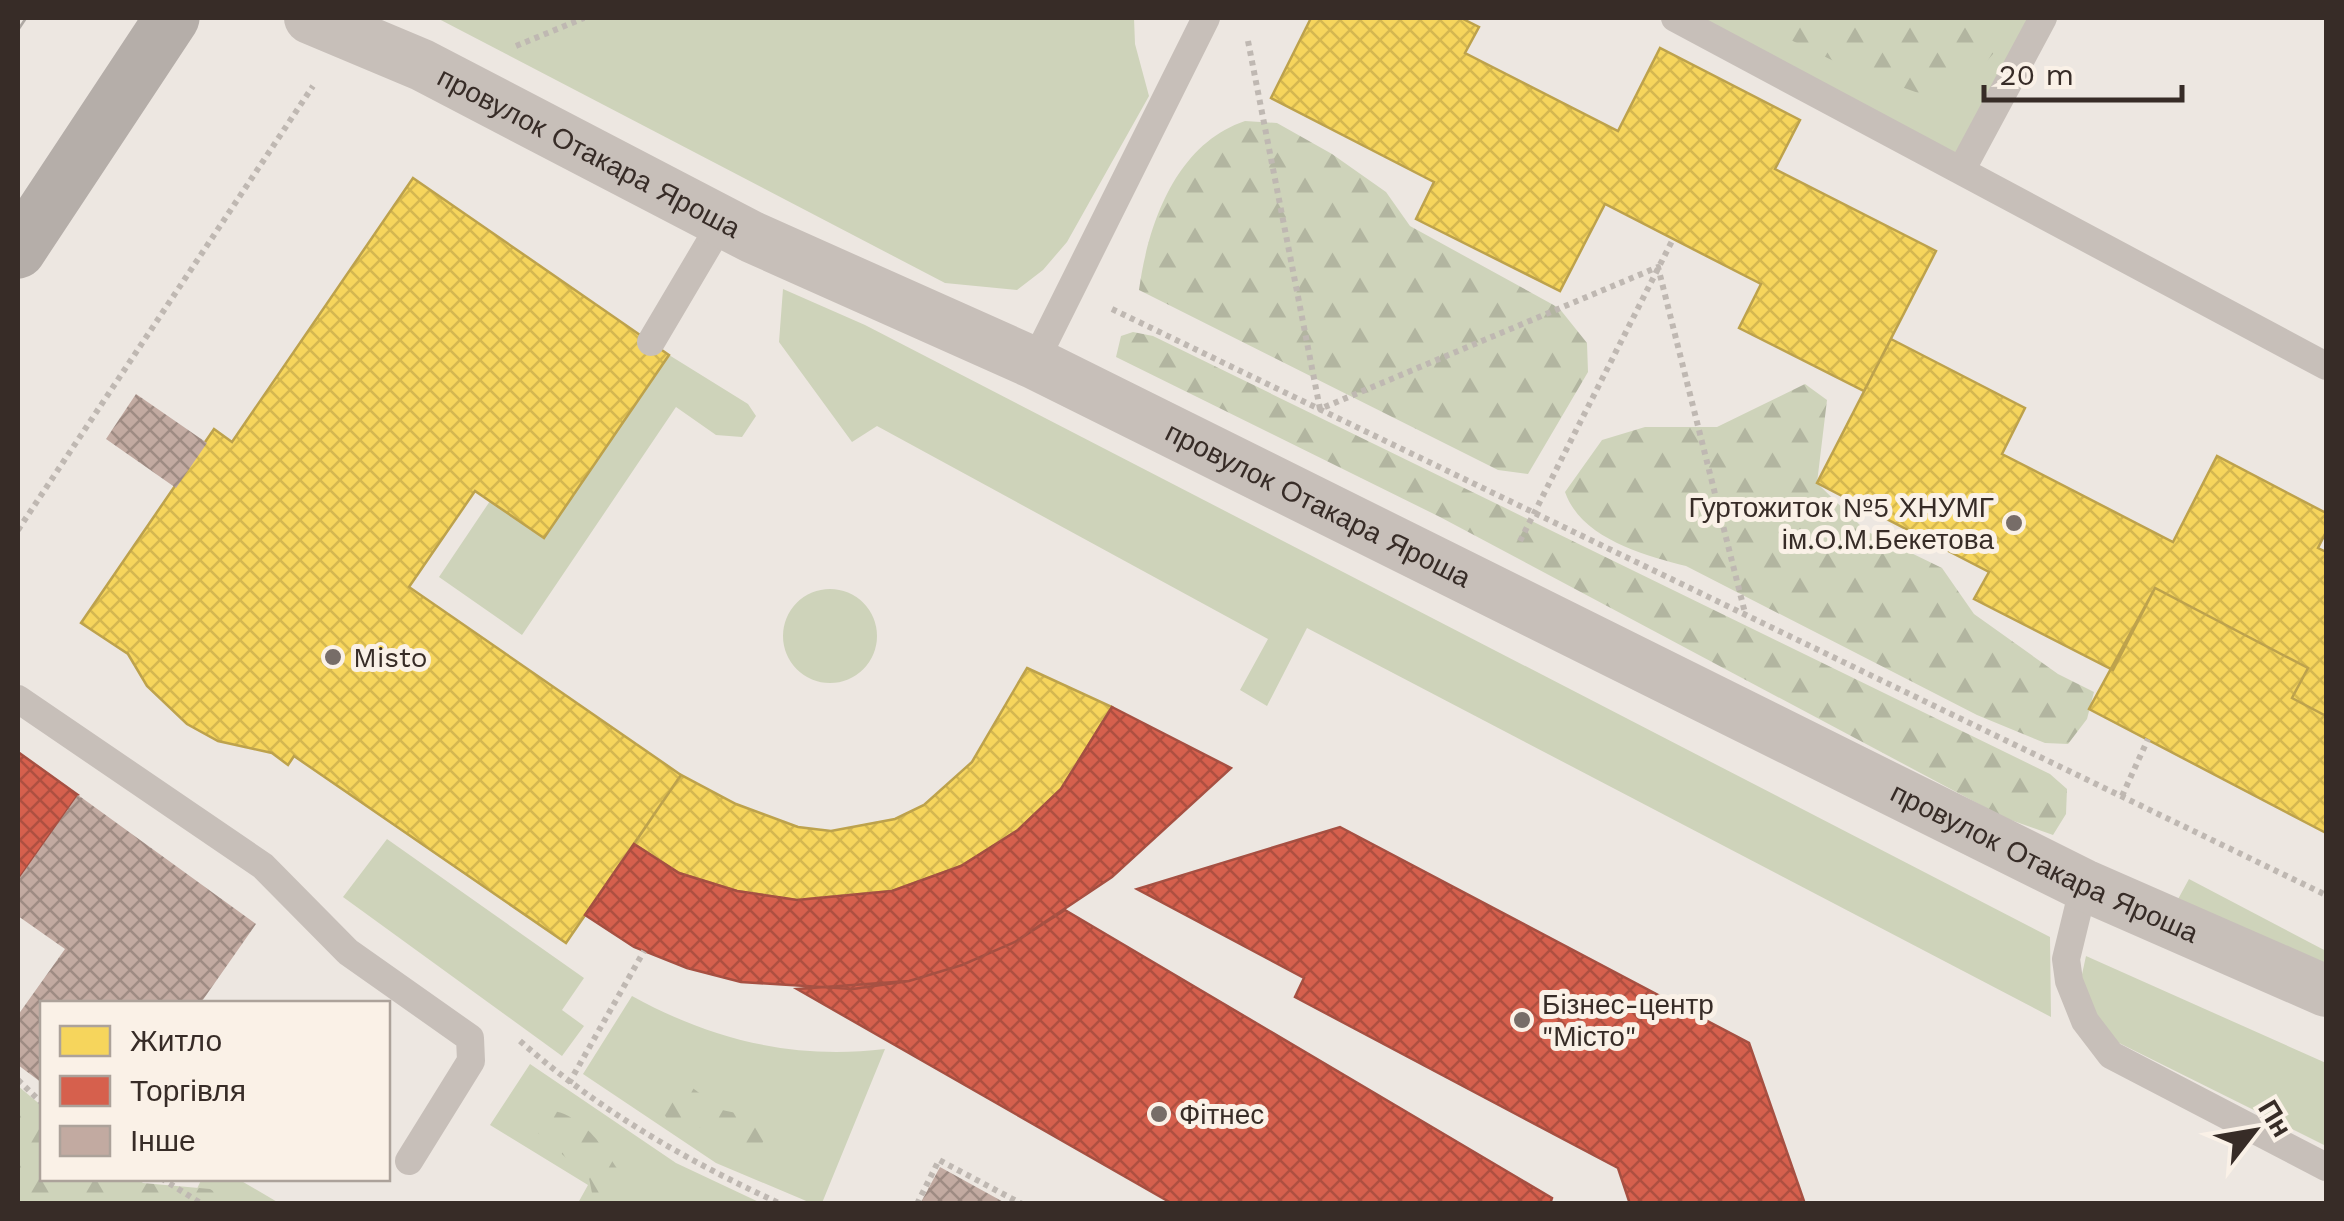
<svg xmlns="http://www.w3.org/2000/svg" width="2344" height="1221" font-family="'Work Sans',sans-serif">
	<defs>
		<pattern id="forest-firs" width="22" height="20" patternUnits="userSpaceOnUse" patternTransform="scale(2.5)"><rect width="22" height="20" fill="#ced3ba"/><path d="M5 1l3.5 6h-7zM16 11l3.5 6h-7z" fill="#b2b5a0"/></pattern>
		<pattern id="homes-cross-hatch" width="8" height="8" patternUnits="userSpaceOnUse" patternTransform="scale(2.5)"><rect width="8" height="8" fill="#f6d55c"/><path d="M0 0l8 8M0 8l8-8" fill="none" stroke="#d4b750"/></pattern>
		<pattern id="shops-cross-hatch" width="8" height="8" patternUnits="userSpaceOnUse" patternTransform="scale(2.5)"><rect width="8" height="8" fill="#d6604d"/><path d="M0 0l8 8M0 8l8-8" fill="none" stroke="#ae4f40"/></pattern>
		<pattern id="building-cross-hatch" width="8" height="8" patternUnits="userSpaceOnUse" patternTransform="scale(2.5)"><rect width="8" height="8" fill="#c2aaa1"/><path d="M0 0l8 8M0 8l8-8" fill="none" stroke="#9e8b83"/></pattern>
	</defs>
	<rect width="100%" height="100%" fill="#ede7e1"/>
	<path fill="#ced3ba" d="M437,18h697l1,26 14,52 -82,146 -24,28 -26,20 -72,-7z
		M1696,18h347l-77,144z
		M783,289l82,36 1185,612 1,80 -744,-389 -40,78 -27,-16 28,-51 -391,-213 -25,16 -73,-100z
		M669,355l79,49 8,12 -14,21 -26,-2 -40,-28 -154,228 -83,-58 51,-76 54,36z
		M783 636a47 47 0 1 1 94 0a47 47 0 1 1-94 0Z
		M387,839l197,139 -22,32 22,16 -22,30 -219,-159z
		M2189,879l137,72v26l-149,-76z
		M2086,956l240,107v83l-211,-105 -27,-37 -7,-25z
		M632,996c80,44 162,64 253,53l-63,154h-11l-95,-40 -133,-89z
		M530,1064l146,99 85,40h-183l10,-18 -98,-60z
		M202,1178l36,1 41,24 -89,1z"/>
	<path fill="url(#forest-firs)" d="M1746,18h279l-40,45 -61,32 -76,-27z
		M1245,121l32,2 55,31 54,38 24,34 149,82 28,35 1,29 -60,102 -30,-4 -359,-180c9,-66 37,-146 106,-169z
		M1133,332l20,4 897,438 17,15 -1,25 -13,21 -48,-17 -565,-301 -324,-160 5,-21z
		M1805,384l22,16 -10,83 49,48 76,37 32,46 84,60 36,18 -7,27 -19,25 -23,-1 -68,-28 -291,-149c-43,-11 -105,-28 -121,-74l37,-52 43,-13h72z
		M18,1086l24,20v72l96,1 5,4 67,6 23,14h-215z
		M690,1086l32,24 37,8 6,21 -9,14 -15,-1 -36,-26 -17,6 -21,-13 -6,-11 4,-13z
		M549,1110c45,6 66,59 90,93h-45l-5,-25 -51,-45z"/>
	<path fill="url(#homes-cross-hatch)" stroke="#bda24c" stroke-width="2.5" d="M1311,18h150l18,9 -14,26 153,78 42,-83 140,72 -25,49 161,82 -72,140 -125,-63 22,-44 -156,-80 -45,87 -144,-72 18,-37 -163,-84z
		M413,178l256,177 -125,183 -69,-47 -66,96 272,188 -115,168 -272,-187 -6,9 -16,-12 -54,-12 -31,-17 -40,-38 -19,-32 -47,-31 133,-194 18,13z
		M1891,339l134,69 -23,46 171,88 44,-86 109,57v19l-8,16 8,4v164l-34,-18 16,-30 -153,-80 -42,82 -139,-71 15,-27 -172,-89z
		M2155,588l153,80 -16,30 34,18v117l-237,-124z
		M1027,668l85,39 -51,82 -43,41 -57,36 -69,25 -95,9 -60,-9 -58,-18 -45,-29 47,-69 55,29 62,23 33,4 64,-12 29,-14 48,-43z"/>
	<path fill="url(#shops-cross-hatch)" stroke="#a65042" stroke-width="2.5" d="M1112,707l119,61 -119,109 -97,65 -53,23 -53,16 -56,8 -112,-7 -54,-14 -53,-21 -49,-32 49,-71 45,29 58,18 60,9 95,-9 69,-25 57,-36 43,-41z
		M18,752l60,43 -60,85z
		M1340,827l409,216 56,161h-175l-12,-36 -323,-171 9,-19 -167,-89z
		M1065,910l487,288 -2,6h-377l-376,-215 112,-8 53,-16 53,-23z"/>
	<path fill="url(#building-cross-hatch)" d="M136,394l71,49 -31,45 -70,-49z
		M78,795l178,129 -56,80h-158v79l-24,-18v-50l47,-66 -47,-33v-36z
		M940,1167l67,37h-87z"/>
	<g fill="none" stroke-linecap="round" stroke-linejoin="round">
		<path stroke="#bfb8b2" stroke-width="6" stroke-dasharray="5 5" stroke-linecap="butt" d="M1248,41l72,368 338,-142 87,346
			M516,46l68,-28
			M1112,309l1214,586
			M18,530l295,-444
			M1520,541l153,-302
			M2122,796l26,-57
			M520,1041c80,70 165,119 261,163
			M18,1080l24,23
			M569,1083l75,-132
			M161,1178l41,26
			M917,1204l22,-44 83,44"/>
		<path stroke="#c7bfb9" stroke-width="28" d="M1675,18l651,348
			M1962,169l81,-151
			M651,342l71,-120
			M1034,363l172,-345
			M18,699l245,167 85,86 122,86 1,23 -62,100
			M2084,885l-18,74 3,22 16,40 26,34 215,112"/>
		<path stroke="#c7bfb9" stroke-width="52" id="s1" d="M310,18l112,47 330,172 282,126 1050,522 242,106"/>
		<path stroke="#b5aea9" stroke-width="55" d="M18,251l154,-233"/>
		<path stroke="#aea8a3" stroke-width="2.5" d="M18,30l8,-12"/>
	</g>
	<g fill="#776d68" stroke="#faf1e7" stroke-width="4">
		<circle cx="2014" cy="523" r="10"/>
		<circle cx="333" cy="657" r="10"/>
		<circle cx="1522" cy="1020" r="10"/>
		<circle cx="1159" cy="1114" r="10"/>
	</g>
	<g text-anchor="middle" stroke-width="10" stroke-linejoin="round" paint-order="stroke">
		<g font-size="28" fill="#372c27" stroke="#faf1e7">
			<text dy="10" stroke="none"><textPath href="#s1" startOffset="310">провулок Отакара Яроша</textPath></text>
			<text dy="10" stroke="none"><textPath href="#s1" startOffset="1120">провулок Отакара Яроша</textPath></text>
			<text dy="10" stroke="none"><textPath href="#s1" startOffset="1930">провулок Отакара Яроша</textPath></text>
		</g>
		<g font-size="28" fill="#372c27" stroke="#faf1e7" text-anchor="start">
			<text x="1994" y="517" text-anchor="end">Гуртожиток №5 ХНУМГ<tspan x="1994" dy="32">ім.О.М.Бекетова</tspan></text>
			<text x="353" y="667">Misto</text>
			<text x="1542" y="1014">Бізнес-центр<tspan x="1542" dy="32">"Місто"</tspan></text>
			<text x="1179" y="1124">Фітнес</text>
		</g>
	</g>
	<rect width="2344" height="1221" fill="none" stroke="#372c27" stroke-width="40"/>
	<rect x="40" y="1001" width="350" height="180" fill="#faf1e7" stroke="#aca29a" stroke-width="2.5"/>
	<rect x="60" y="1026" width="50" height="30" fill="#f6d55c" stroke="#aca29a" stroke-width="2.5"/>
	<text x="130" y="1051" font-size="30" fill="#372c27">Житло</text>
	<rect x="60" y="1076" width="50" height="30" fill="#d6604d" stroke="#aca29a" stroke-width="2.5"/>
	<text x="130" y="1101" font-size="30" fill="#372c27">Торгівля</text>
	<rect x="60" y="1126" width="50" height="30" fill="#c2aaa1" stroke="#aca29a" stroke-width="2.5"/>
	<text x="130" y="1151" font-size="30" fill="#372c27">Інше</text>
	<g transform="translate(2254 1131) rotate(59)" stroke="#faf1e7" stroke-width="8" paint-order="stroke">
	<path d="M0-8L18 38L0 25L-18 38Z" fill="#372c27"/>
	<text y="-15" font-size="28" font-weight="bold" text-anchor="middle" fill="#372c27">Пн</text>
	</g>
	<path d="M1984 85v15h198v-15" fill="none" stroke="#372c27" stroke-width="5"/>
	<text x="1999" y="85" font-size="30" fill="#372c27" stroke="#faf1e7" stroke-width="8" paint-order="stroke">20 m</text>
</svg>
